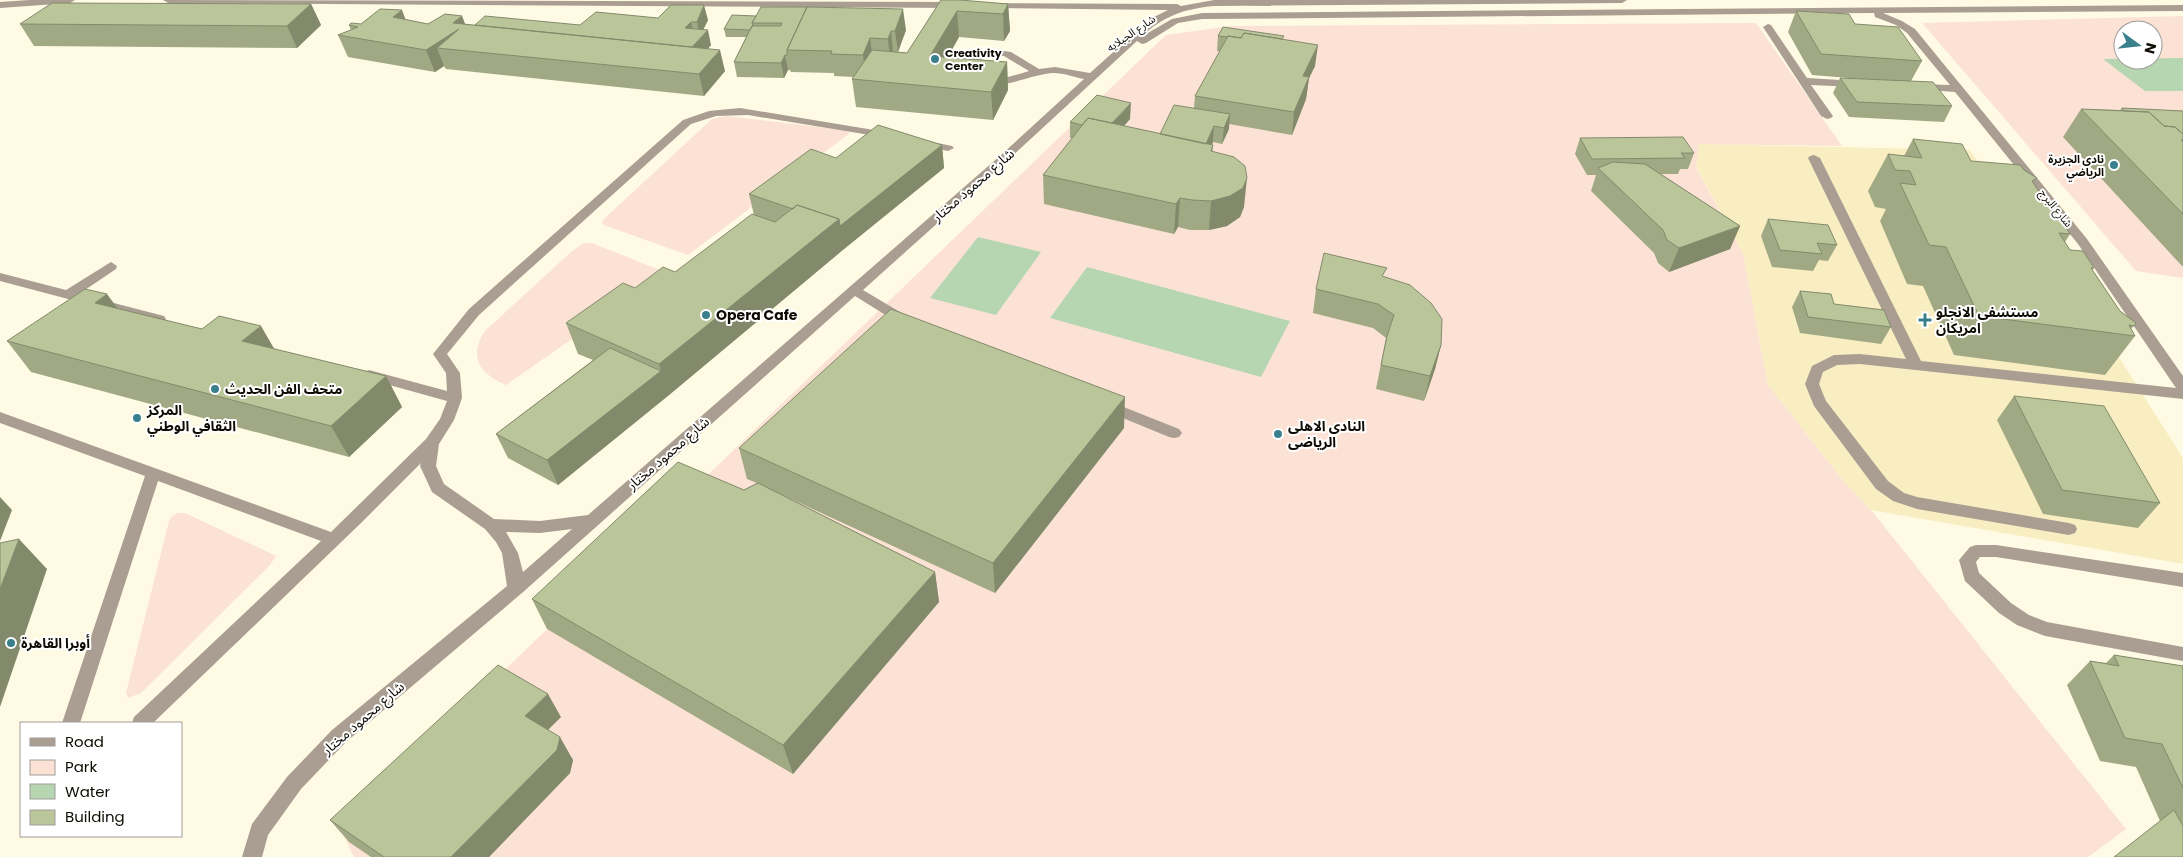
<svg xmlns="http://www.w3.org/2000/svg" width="2183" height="857" font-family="Poppins,'Noto Sans Arabic',sans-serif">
	<rect width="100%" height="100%" fill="#fffae4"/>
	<path fill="#f9eec2" d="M1699,144l270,6 78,94 136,214v106l-312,-54 -26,-27 -77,-98 -25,-131 -47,-88z"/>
	<path fill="#fbe2d4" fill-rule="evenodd" d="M2183,16v262l-47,-7 -214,-248zM2123,30h30v30h-30z
		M1756,23l86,123 -143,-2 -3,23 47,87 25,131 77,98 26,27 255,319 -38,28h-1734l-14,-29 826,-793 64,-9z
		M726,116l118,14 6,3 -162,122 -84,-30 -2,-3 3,-4 107,-99z
		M584,243h8l70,28 2,4 -158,110c-26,-11 -38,-28 -21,-54l86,-79z
		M178,513h7l91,43 -6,9 -129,128 -13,5 -2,-5 43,-172 3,-5z"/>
	<path fill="#b6d5b1" d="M2183,58v33h-38l-42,-32z
		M978,237l63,15 -45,63 -66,-17z
		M1087,267l203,54 -29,56 -211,-59z"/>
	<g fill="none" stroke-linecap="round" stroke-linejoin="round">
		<path fill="#a99e91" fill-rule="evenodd" d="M30,0h45l-5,3 -70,5v-6z
			M163,0l794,2 5,3 -5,3 -789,-5z
			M1214,0h413l-5,3 -408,3c-31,3 -50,10 -73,31l31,-18 30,-6 981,-8v6l-300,2 19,8 13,8 172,210 96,137v23l-323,-35 -23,1 -14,7 -4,12 7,17 62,80 16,12 13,4 152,26 6,2 2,4 -2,4 -6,2 -152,-26 -24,-8 -17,-12 -62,-83 -9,-22 7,-18 22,-11 26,-1 46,5 -98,-201 2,-2 4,-1 6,3 101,203 255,27 -98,-144 -123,-152 -41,-3 -1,-2 1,-2 4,-1 32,1 -43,-52 -11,-8 -21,-8 -1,-4 -672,6 -24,4 -32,20 -4,1 -5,-3 -128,118 -146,131 47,28 2,3 -2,3h-10l-45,-28 -333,297 -176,149 -45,47 -33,46 -6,22h-20l10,-33 35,-47 45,-47 175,-144 -5,-33 -6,-11 -11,-13 -53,-37 -12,-26 1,-3 -60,60 -208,200h-21l2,-6 187,-176 -163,-60 -78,242h-18l83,-247 -145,-53v-11l331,120 95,-93 14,-20 7,-18 -83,-23 -2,-3 2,-3 5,-2 78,21 -1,-18 -13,-19 36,-45 214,-189 26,-9 31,-3 152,25 2,2 -2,2 -4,1 -140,-23 -32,1 -25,8 -212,191 -32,39 13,19 2,25 -8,22 -15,24 -3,22 8,18 50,35 46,2 48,-6 413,-360 83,-76c-10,-2 -21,-6 -30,-6 -29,1 -69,28 -92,0l9,-16 8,-5 11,-3 21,3 28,17 16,-2 35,6 60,-54 18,-9 -178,-2 -3,-1v-4l190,1 4,2zM991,55l13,1 25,15c-18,5 -40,15 -56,1l6,-11zM572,529l-49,43 -5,-19 -12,-21 34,1z
			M1768,24l3,1 36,53 50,3 5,3 -5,3 -46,-2 22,31 -2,2 -4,1 -6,-3 -58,-89z
			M923,140l29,6 2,2 -6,3 -29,-6 -2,-2z
			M111,262l6,4 -1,3 -37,25 85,22 2,3 -2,3 -5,1 -159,-42v-8l66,17z
			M1106,400l73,29 3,4 -3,4 -5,1 -5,-1 -68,-28 -2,-4 2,-4z
			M1976,545h20l187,28v14l-187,-30h-16l-4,5 3,11 32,30 18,12 18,7 136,25v14l-138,-25 -28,-11 -18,-12 -34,-32 -6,-21 11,-13z"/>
	</g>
	<path fill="#a1a984" d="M941,0l67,4 2,27 -6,10 -45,-4 -11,20 59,5 1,28 -15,30 -137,-13 -4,-28 2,-2 -20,-1v-3l-43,-1 -1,-2h-2l-4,8 -47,-1 -3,-15 12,-25h-20l-2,-8 8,-14 174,15 -8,22 9,1z
		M311,4l10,21 -24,23 -263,-2 -14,-22z
		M1796,11l59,13 67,37 -11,20 41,25 -8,16 -95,-5 -16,-24 7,-15 22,1 -50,-4 -24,-43z
		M462,16l3,8 10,1h105l78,-7 50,2 -5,10 8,15 -3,3 17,23 -21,25 -258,-27 -2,-3 -9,6 -87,-15 -10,-22 13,-5 -2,-5 12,-1 45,-4 22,4z
		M1218,36l65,3 32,27 -6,12 -3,21 -14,36 -63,-11v5l-7,15 -9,-2 -1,3 1,6 31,56 -4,10 -13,9 -18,4h-19l-12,-3 -4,7 -130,-30 -1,-29 29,-37h-2v-16l60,-3 -6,7 36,8 34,-26 1,-12 25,-45h-3z
		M2122,108l61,3v155h-1l-119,-129 18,-28 39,1z
		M1580,138l114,15 -6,16h-8l-2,5h-17l79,52 -10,23 -61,23 -11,-9 -4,-10 -63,-62 5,-16h-9l-12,-21z
		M1913,139l58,22 53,9 32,48 14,16 -5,8 5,8 24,18 -2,2 28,41 16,12 -5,6 4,7 -30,39 -151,-20 -31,-69 -16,-2 -27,-63 6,-12 -11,-2 -7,-16 20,-37 16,2z
		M942,145l2,23 -100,81 -175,146 -111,90 -50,-27 -12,-24 97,-74 -15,-6 -12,-31 69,-35 40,-16 79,-57 -5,-21 87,-36z
		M1768,219l69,26 -9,16 -9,-1 -6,11 -41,-4 -11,-31z
		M1385,277l56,68 -6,24 -11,32 -48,-12 10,-51 -13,-10 -60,-15 3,-24z
		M1800,291l34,13 57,23 -10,17 -81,-11 -8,-26z
		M117,308l157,41 112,27 16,31 -53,50 -318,-85 -24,-31z
		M2014,396l146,107 -22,25 -95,-14 -46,-94z
		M1124,428l-129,165 -215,-99 155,78 4,30 -146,172 -246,-145 -15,-30 225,-116 -10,-4 -8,-31z
		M2114,655l69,11v191l-23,-36 -24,-54 -36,-6 -33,-76 23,-24 16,2z
		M561,717l-13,13 25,30 -3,13 -81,84h-118l-22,-15 -19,-22z"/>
	<path fill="#838a6c" d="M311,4l10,21 -24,23 -10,-22z
		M1008,4l2,27 -6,10 -1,-27z
		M704,5l4,15 -8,16 -3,-14z
		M903,9l3,21 -8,22 -3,-21z
		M402,10l8,21 -17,-14z
		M957,11l2,26 -26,46 -3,-27z
		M462,16l6,16 -31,16 7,18 -9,6 -9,-22 27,-27z
		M691,22l3,14 -9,-8z
		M708,30l3,15 -20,23 -4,-15z
		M891,31l2,21 -3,8 -2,-21z
		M870,38l3,22 -7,17 -3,-22z
		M1318,45l-3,21 -6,12 -3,21 -14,36 2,-23 9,-36z
		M720,50l5,21 -21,25 -5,-22z
		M785,55l3,15 -4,8 -3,-15z
		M1007,62l1,28 -15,30 -2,-28z
		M1131,103l-1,16 -25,28v-16z
		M1230,114l-1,15 -7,15 2,-16z
		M1214,126l-1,16 -12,25 1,-16z
		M942,145l2,23 -100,81 -175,146 -111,90 -11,-25 114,-89 -2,-7 180,-145z
		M1247,178l-3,29 -4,10 -13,9 -18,4 2,-29z
		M1180,198l-2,29 -4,7 2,-30z
		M1740,226l-10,23 -61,23 10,-24z
		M107,294l22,30 -34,-21z
		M261,326l18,31 -37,-16z
		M1441,345l-6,24 -11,32 6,-25z
		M386,376l16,31 -53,50 -18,-31z
		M1125,397l-1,31 -129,165 -2,-30z
		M0,497l12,13 -12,31z
		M19,539l28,30 -47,138v-118z
		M935,572l4,30 -146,172 -10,-29z
		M548,694l13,23 -23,22 -13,-23z
		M560,737l13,23 -3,13 -81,84h-38z"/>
	<path fill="#bbc59a" stroke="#838a6c" d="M941,0h19l48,4 -5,10 -46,-3 -27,45 77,6 -16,30 -139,-13 20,-29 35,3z
		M52,3l259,1 -24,22 -267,-2z
		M671,5h33l-7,17h-6l-6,6 23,2 -16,17 -217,-22 10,-9 95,9 16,-13 62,6z
		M761,7h46l-20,43v5h-2l-4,8 -47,-1 18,-36h29l1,-3h-30z
		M807,7l96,2 -8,22h-4l-3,8 -18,-1 -7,17 -32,-1 1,-3 -45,-1z
		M380,9l22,1 -9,7 35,7 17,-10 17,2 -9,7 267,27 -21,24 -262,-26 22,-19 -33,21 -88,-15 20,-8 -9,-2 2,-2 10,1z
		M1796,11l53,3 6,10 43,3 24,34 -101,-7z
		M732,15l24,1 -4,7 1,3h-1l-2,4 -26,-1z
		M1223,27l61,9 -2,3 -38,-6 -3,5 -13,-2v1l-10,-1z
		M1244,33l74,12 -15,31 6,1 -15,35 -99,-16 33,-60 13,2z
		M1840,78l93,4 19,24 -95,-4z
		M1097,95l34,8 -19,20 -24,-5 -6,7 -12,-3z
		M1174,105l56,9 -6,14 -10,-2 -8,18 -46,-10z
		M2122,108l61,3v23l-8,-7 -11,-1 -15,-14 -25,-1z
		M2081,109l68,3 15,14 11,1 8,7v6h-2l2,2v72z
		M1088,118l125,27 -2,6 23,6 11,9 2,12 -4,10 -13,8 -19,5 -19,-1 -12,-2 -4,6 -133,-29z
		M878,125l64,20 -102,81 -1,-7 -42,-14 -4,4 -44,-15 62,-45 25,9z
		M1683,137l11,16h-13l4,5 -93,1 -12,-21z
		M1913,139l49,5 9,17 49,4 4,5 13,8 -5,3 24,37h4l10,16 -11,-1 11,17 13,1 11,17h-3l29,43 16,12 -2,3 -5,-1 6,11 -156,-20 -33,-69 -17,-2 -29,-62 16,2 -6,-14 -15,-1 -7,-16 34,4z
		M1613,162l32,2 95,62 -61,22 -12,-8 -4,-10 -65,-62z
		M797,205l42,14 -180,145 -93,-41 57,-40 12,5 28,-21 12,5 77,-58 23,8z
		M1768,219l60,6 9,20 -20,-2 5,11 -42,-4z
		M1324,253l63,15 -5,8 28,9 21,18 11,16 -1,26 -11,31 -49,-11 6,-29 7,-21 -16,-11 -62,-15z
		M85,289l22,5 -12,9 107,26 17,-13 42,10 -19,15 144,35 -55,50 -324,-85z
		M1800,291l31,3 3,10 50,6 7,17 -83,-10z
		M891,309l234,88 -132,166 -254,-115z
		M610,348l51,23 -114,89 -51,-26z
		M2014,396l90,10 56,97 -98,-13z
		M678,462l66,28 14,-7 177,89 -152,173 -251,-146z
		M19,539l-19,50v-46z
		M2114,655l69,11v122l-21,-44 -37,-6 -35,-77 29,5z
		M498,665l50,29 -23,22 35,21 -3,13 -106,107h-67l-54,-37z
		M2174,810l9,16v31h-69z"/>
	<g fill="#3a808c" stroke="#fff" stroke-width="2">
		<circle cx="935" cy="59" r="5"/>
		<circle cx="2114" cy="165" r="5"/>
		<circle cx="706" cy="315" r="5"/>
		<path d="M1922.5 312.5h5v5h5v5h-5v5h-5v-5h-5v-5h5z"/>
		<circle cx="215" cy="389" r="5"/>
		<circle cx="137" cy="418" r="5"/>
		<circle cx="1278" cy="434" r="5"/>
		<circle cx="11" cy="643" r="5"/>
	</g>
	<g text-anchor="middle" stroke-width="4" stroke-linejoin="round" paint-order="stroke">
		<g font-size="11" fill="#0e0b02" stroke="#fff">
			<text transform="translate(1131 33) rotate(-34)" y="4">شارع الجبلايه</text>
			<text transform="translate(2056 208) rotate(51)" y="4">شارع البرج</text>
		</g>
		<g font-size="11" font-weight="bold" fill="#0e0b02" stroke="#fff" text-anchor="start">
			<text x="945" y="57">Creativity<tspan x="945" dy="13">Center</tspan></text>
			<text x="2104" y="163" text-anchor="end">نادي الجزيرة<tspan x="2104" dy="13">الرياضي</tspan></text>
		</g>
		<g font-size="14" fill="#0e0b02" stroke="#fff">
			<text transform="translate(973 185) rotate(-41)" y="5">شارع محمود مختار</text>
			<text transform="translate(668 453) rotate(-41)" y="5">شارع محمود مختار</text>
			<text transform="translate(363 718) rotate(-41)" y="5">شارع محمود مختار</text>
		</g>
		<g font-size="14" font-weight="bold" fill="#0e0b02" stroke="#fff" text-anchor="start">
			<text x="1936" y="317">مستشفى الانجلو<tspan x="1936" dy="16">امريكان</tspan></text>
			<text x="716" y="320">Opera Cafe</text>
			<text x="225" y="394">متحف الفن الحديث</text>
			<text x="147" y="415">المركز<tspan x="147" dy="16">الثقافي الوطني</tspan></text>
			<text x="1288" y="431">النادى الاهلى<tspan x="1288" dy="16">الرياضى</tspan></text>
			<text x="21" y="648">أوبرا القاهرة</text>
		</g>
	</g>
	<rect x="20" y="722" width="162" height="115" fill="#ffffff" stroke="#9f9d9a"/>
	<rect x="30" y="738" width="25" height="8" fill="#a99e91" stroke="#9f9d9a"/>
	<text x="65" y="747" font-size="15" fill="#0e0b02">Road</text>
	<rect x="30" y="760" width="25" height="15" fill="#fbe2d4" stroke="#9f9d9a"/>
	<text x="65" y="772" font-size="15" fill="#0e0b02">Park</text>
	<rect x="30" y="784" width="25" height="15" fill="#b6d5b1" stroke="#9f9d9a"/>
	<text x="65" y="797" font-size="15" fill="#0e0b02">Water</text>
	<rect x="30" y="810" width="25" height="15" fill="#bbc59a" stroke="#9f9d9a"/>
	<text x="65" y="822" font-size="15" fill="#0e0b02">Building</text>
	<g transform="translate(2138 45) rotate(105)"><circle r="24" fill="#ffffff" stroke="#9f9d9a"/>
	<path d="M0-4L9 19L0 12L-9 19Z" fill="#3a808c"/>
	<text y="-8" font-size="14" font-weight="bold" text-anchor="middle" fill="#0e0b02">N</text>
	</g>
</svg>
